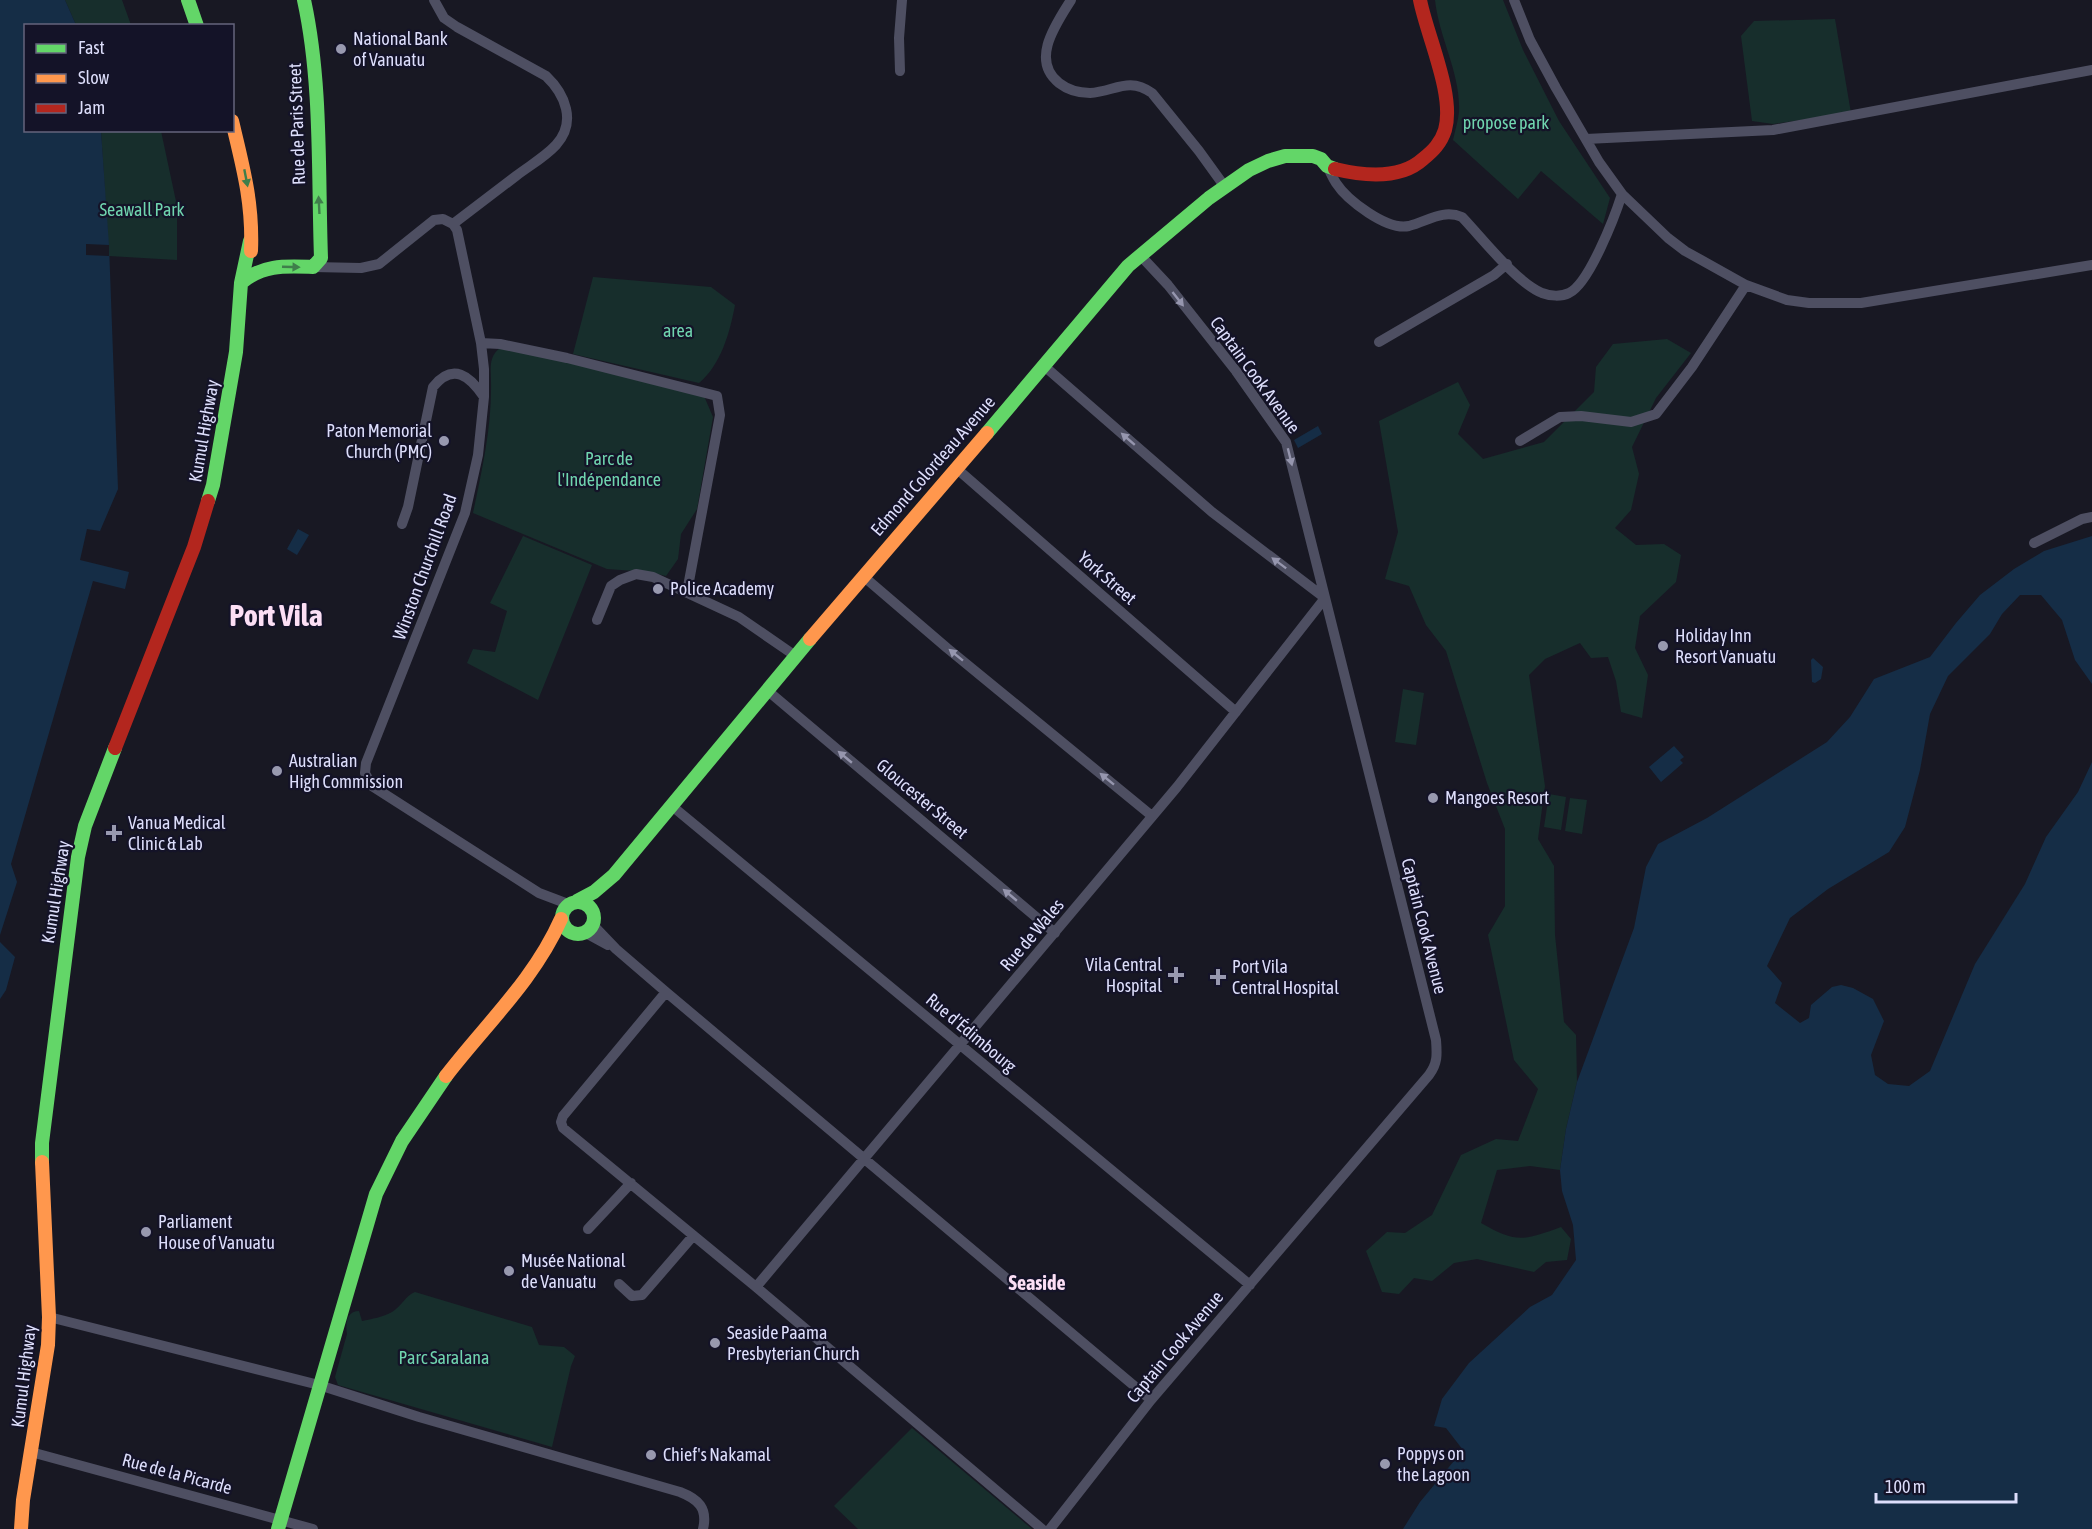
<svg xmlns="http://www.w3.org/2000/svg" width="2092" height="1529" font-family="'Asap Condensed',sans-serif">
	<rect width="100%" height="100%" fill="#181823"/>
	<path fill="#172e2c" d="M65,0h57l9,25h-55z
		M1435,0h68l20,50 36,71 51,77 -7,26 -62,-53 -23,28 -65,-59c2,-9 5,-19 6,-28 2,-38 -20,-74 -24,-112z
		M1835,19l16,94 -78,11 -21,-3 -11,-85 13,-15z
		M101,131h60l16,75v54l-68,-4z
		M593,277l118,10 24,18c-5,27 -14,60 -36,78l-126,-29z
		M1667,339l24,14 -35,45 -24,49 7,27 -8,36 -16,18 21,17 28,-1 17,11 -5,27 -36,34 -5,32 13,27 -6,43 -21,-6 -5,-31 -8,-24 -17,1 -11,-15 -35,16 -16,16 16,111 -7,53 16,27 1,69 9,87 12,13 1,47 -11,47 -6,41 -30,-4 -33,4 -16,53c35,20 42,18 80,4l10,12 -4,21 -21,2 -12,10 -57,-13 -23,4 -22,18 -18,-3 -15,16 -17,-2 -16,-41 21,-19 18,1 27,-18 29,-60 35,-16 22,2 20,-52 -24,-29 -26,-125 17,-29v-77l-18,-46 -41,-132 -20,-26 -17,-39 -24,-7 13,-47 -19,-111 79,-39 12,23 -12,29 25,25 61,-17 50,-50 2,-25 17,-23z
		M500,348l38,6 166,42 9,21 -16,92 -16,25 -3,25 -12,17 -17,-4 -42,-3 -134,-56c9,-43 19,-87 18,-131 0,-13 -3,-25 9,-34z
		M523,536l69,29 -54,135 -71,-37 6,-14 22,3 12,-41 -17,-8z
		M1403,689l21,4 -8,52 -21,-3z
		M1549,794l17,3 -5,33 -17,-3z
		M1570,798l17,2 -5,34 -17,-3z
		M415,1292l117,35 7,18 25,2 11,9 -4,10 -19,81 -214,-62 -3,-8 12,-43c-2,-11 0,-23 12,-23l3,10c10,-2 21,-4 30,-9 9,-5 13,-16 23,-20z
		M912,1428l120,101h-174l-24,-23z"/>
	<path fill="#152d46" d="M0,0h65l11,25 -50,1v104l75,1 8,114 9,244 -18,42 -13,-2 -7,31 49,12 -4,17 -32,-8 -82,283 6,18 -17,53z
		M1318,426l4,8 -24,14 -4,-8z
		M298,529l11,6 -12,20 -10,-6z
		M2092,536v148l-17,-24 -13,-40 -21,-25h-21l-18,19 -12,20 -42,42 -18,38 -10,56 -15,57 -16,25 -61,37 -38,29 -23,48 15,17 -7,20 25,20 9,-5 2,-13 21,-18 9,-2 12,3 20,11 11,22 -13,34 4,20 13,9 21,2 21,-15 45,-107 50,-80 21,-47 32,-45 14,-30v767h-689l17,-27 43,-52 -17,-22 -12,-2 8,-27 27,-36 61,-56 22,-12 24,-35 -3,-35 -11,-34 -2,-21 6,-41 11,-47 57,-154 12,-61 12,-23 49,-26 120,-76 23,-25 24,-38 56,-22 26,-34 24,-28 34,-26 30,-18z
		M1813,658l10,9 -2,12 -6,4 -3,-1 -1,-22z
		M1674,746l10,11 -4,3 3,3 -22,19 -12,-15z
		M0,942l15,15 -9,33 -6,9z"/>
	<path fill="#181823" d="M86,244l23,1v11l-23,-1z"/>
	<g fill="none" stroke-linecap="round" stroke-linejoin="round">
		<path stroke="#4e4f62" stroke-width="10" d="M1071,0c-15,24 -41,60 -12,83 9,7 19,10 31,10 24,-1 38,-17 62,0l47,58 26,36
			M1514,0l16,40 26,48 43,74 23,32 46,44 17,13 61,34 41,15 22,3h52l231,-38
			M900,71l-1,-33 3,-38
			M1586,139l187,-9 319,-60
			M1327,166c3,5 5,11 9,17 11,17 51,48 73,43 19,-5 34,-17 53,-9 21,22 54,65 80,76 8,3 19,4 27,0 20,-9 46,-77 53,-99
			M453,224l4,6 24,113 3,26v28l-6,58 -13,58 -99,250 -1,10 7,13 167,107 29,11
			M313,267l48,1 18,-4 55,-44 9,-1 10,5c21,-16 42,-32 63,-48 13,-10 29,-19 40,-31 21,-23 9,-51 -10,-69l-89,-49 -13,-9 -10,-18
			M1379,342l115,-67 13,-11
			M481,343l19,1 67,14 150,38 3,19 -33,177
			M1043,365l169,147 113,86
			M1520,441l40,-24 21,-1 50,6 25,-8 36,-47 54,-82
			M956,468l280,244
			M402,524l6,-17 25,-120c20,-25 37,-11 51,10
			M2034,543l48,-24 10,-2
			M863,576l84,72 205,168
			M597,620l14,-34 9,-6 16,-6 17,3 86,40 58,40
			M768,691l287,242
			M672,806l578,479
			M593,925l23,24 50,43 485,408
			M586,933l22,12
			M666,992l-103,124 -2,6 2,6 193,159 286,242
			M588,1229l43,-46
			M619,1284l13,12 10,-1 51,-59
			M756,1287l421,-500 148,-189
			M49,1317l270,68 100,32 261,75c18,7 28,16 23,37
			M31,1452l282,77
			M1050,1529l101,-129 278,-325c9,-12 8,-21 7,-35l-150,-598 -50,-71 -68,-86 -28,-30"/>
		<path stroke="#63d668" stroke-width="14" d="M188,0l9,26
			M241,283c22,-19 45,-17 72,-16l8,-9c-3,-84 1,-176 -17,-258
			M987,433l141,-167 81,-68 40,-28 19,-9 17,-5h28l8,3 6,7 8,3
			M208,501l5,-16 23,-133 5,-69 9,-42
			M577,901l17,-9 20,-17 196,-236
			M562 918a16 16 0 1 1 32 0a16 16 0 1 1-32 0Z
			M42,1162v-19l36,-286 7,-31 30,-78
			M278,1529l98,-335 26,-53 44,-65"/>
		<path stroke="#ff974d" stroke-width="14" d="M232,121c11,46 21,82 19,130
			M810,639l177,-206
			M446,1076c40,-52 88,-96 115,-157
			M21,1529l2,-29 25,-155 1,-28 -7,-155"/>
		<path stroke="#b3261e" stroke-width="14" d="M1335,169c29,7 65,11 88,-10 10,-8 18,-16 22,-29 10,-35 -18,-94 -25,-130
			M115,748l79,-201 14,-46"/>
	</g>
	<defs><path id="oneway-solid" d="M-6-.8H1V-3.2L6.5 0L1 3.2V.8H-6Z" transform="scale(1.5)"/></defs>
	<g fill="#3f7e4b">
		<use href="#oneway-solid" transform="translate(246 178) rotate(79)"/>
		<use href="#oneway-solid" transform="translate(319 205) rotate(-93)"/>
		<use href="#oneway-solid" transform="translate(291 267) rotate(2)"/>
	</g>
	<g fill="#9696ae">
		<use href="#oneway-solid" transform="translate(1178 299) rotate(52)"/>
		<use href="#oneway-solid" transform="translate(1128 439) rotate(-139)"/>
		<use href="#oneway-solid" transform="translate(1290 457) rotate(76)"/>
		<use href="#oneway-solid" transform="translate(1279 563) rotate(-143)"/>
		<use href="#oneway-solid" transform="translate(956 655) rotate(-141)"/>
		<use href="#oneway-solid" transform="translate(845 757) rotate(-140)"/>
		<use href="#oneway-solid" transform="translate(1107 779) rotate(-141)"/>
		<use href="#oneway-solid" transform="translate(1010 895) rotate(-140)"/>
	</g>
	<g fill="#9899af" stroke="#141328" stroke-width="2">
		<circle cx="341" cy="49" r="6"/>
		<circle cx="444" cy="441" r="6"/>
		<circle cx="658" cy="589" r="6"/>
		<circle cx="1663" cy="646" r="6"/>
		<circle cx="277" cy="771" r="6"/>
		<circle cx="1433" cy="798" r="6"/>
		<path d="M111 824h6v6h6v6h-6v6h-6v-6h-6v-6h6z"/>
		<path d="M1173 966h6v6h6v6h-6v6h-6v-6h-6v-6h6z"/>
		<path d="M1215 968h6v6h6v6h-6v6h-6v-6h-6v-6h6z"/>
		<circle cx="146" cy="1232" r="6"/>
		<circle cx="509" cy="1271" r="6"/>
		<circle cx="715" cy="1343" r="6"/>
		<circle cx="651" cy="1455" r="6"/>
		<circle cx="1385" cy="1464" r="6"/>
	</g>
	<g text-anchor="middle" stroke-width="4.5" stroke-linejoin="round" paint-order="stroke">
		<g font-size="18" fill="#dddefb" stroke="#141328" text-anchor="start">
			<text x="353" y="45">National Bank<tspan x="353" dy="21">of Vanuatu</tspan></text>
			<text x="432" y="437" text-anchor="end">Paton Memorial<tspan x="432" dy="21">Church (PMC)</tspan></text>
			<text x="670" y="595">Police Academy</text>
			<text x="1675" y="642">Holiday Inn<tspan x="1675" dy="21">Resort Vanuatu</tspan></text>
			<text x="289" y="767">Australian<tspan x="289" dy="21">High Commission</tspan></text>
			<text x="1445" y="804">Mangoes Resort</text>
			<text x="128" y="829">Vanua Medical<tspan x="128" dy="21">Clinic &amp; Lab</tspan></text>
			<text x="1162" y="971" text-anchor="end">Vila Central<tspan x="1162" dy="21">Hospital</tspan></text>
			<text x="1232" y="973">Port Vila<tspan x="1232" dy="21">Central Hospital</tspan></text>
			<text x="158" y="1228">Parliament<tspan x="158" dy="21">House of Vanuatu</tspan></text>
			<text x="521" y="1267">Musée National<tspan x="521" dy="21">de Vanuatu</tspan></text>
			<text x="727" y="1339">Seaside Paama<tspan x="727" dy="21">Presbyterian Church</tspan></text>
			<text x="1397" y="1460">Poppys on<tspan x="1397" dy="21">the Lagoon</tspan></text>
			<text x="663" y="1461">Chief's Nakamal</text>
		</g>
		<g font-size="18" fill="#70d5af" stroke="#141328">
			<text x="1506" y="129">propose park</text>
			<text x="142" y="216">Seawall Park</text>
			<text x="678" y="337">area</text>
			<text x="609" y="465">Parc de<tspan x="609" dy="21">l'Indépendance</tspan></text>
			<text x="444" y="1364">Parc Saralana</text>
		</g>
		<g font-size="18" fill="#dddefb" stroke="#141328">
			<text transform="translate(297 124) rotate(-92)" y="6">Rue de Paris Street</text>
			<text transform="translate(1255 375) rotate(54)" y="6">Captain Cook Avenue</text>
			<text transform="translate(204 431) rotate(-80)" y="6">Kumul Highway</text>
			<text transform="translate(933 466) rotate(-49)" y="6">Edmond Colordeau Avenue</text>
			<text transform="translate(425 567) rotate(-70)" y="6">Winston Churchill Road</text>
			<text transform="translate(1107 578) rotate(41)" y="6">York Street</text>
			<text transform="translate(922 799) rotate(40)" y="6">Gloucester Street</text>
			<text transform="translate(56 892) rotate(-81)" y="6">Kumul Highway</text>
			<text transform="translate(1424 926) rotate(76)" y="6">Captain Cook Avenue</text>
			<text transform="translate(1032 935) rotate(-50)" y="6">Rue de Wales</text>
			<text transform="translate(971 1033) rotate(40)" y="6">Rue d'Édimbourg</text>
			<text transform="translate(1175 1347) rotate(-50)" y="6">Captain Cook Avenue</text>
			<text transform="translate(24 1376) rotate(-83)" y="6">Kumul Highway</text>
			<text transform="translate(177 1474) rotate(15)" y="6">Rue de la Picarde</text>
		</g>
		<g font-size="20" font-weight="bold" fill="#fcdff5" stroke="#141328">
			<text x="1037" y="1290">Seaside</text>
		</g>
		<g font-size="30" font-weight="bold" fill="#fcdff5" stroke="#141328">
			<text x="276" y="626">Port Vila</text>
		</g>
	</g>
	<rect x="24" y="24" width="210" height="108" fill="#141328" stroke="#64647c" stroke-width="1.5"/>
	<rect x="36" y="44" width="30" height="9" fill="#63d668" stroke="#64647c" stroke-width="1.5"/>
	<text x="78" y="54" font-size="18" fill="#dddefb">Fast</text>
	<rect x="36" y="74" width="30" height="9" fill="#ff974d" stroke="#64647c" stroke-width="1.5"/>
	<text x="78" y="84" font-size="18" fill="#dddefb">Slow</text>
	<rect x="36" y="104" width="30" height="9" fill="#b3261e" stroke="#64647c" stroke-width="1.5"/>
	<text x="78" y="114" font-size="18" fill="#dddefb">Jam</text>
	<path d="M1876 1493v9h140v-9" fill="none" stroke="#dddefb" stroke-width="3"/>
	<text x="1885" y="1493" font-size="18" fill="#dddefb" stroke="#141328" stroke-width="4.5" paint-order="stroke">100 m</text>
</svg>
